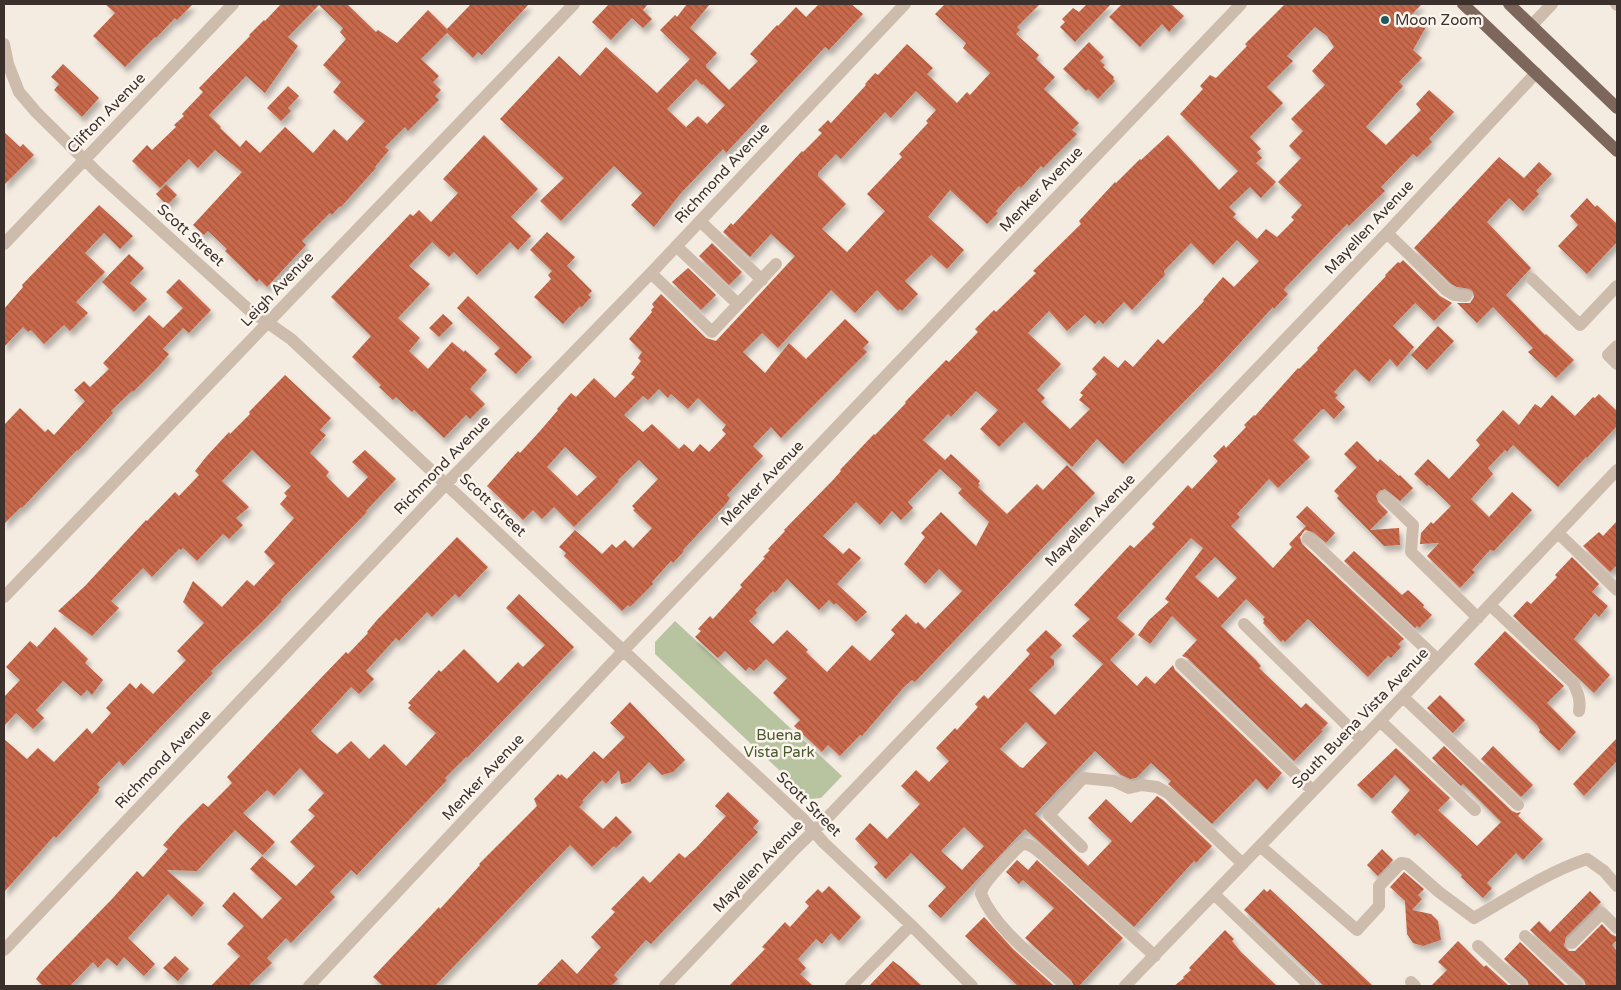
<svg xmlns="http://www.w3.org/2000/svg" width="1621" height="990" font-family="'Varela Round',sans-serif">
	<defs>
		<pattern id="building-back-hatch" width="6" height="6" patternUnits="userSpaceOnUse" patternTransform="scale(1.25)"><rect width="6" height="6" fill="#c8694b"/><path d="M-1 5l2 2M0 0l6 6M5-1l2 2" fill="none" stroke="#a4573f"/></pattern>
		<filter id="shadow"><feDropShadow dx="3" dy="5.5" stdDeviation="2.5" flood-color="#0004"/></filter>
	</defs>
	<rect width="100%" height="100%" fill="#f4ebe1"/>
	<path fill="#b8c4a0" d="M675,621l167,155 -21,22 -11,1 -155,-145v-12z"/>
	<path fill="url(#building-back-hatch)" fill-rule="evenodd" filter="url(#shadow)" d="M105,4h88l-16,16 -2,-2 -19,20 -1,-1 -30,30 -32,-31 22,-23z
		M281,4h66l29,28 2,-2 19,13 31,-33 19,19 24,-25h58l-47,51 -4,-3 -5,6 -26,-25 -26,26 18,17 -6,6 8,8 -6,6 4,4 -31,31 -3,-4 -20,20 4,3 -14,17 1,1 -35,39 -1,-1 -8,9 -2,-2 -28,28 4,4 -39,42 -8,-8 -2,3 -32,-31 2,-2 -19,-18 -4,4 -11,-10 49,-53 -27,-22 -17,18 -9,-9 -29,29 -28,-27 15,-16 5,5 24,-23 -2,-2 10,-9 -2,-2 21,-22 -4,-4 51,-52 -1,-1 15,-15 1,1zM319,5l24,23 -3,4 6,7 -23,26 18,17 -8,10 32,29 -18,20 -13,-12 -21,24 -28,-26 -25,26 -14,-13 -6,7 -20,-19 1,-1 -12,-12 37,-39 19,17 33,-47 -10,-9z
		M609,4h39l-5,6 9,9 -9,9 -11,-10 -21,22 -19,-18z
		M687,4h23l-20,24 27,25 -11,12v2l23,23 29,-29 -8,-7 27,-29 1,1 18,-19 10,10 13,-13h32l12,10 -34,36 -4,-3 -99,106 -3,-4 -42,44 -27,34 -23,-22 11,-12 -28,-27 -53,55 -21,-20 24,-23 -64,-59 59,-63 21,20 26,-29 51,46 33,-34 -30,-29 15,-15 2,2zM696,79l6,6 1,-1 22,21 -18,19 -9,-8 -12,11 -19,-18z
		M945,4h95l-23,23 3,3 -4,4 23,21 -3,4 19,18 -11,12 35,34 -7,7 5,4 -34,34 -2,-2 -20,22 -2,-2 -23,25 2,2 -11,11 -37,-34 -22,27 36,33 -17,19 -16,-14 -26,26 13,13 -16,17 -2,-2 -2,2 -21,-21 -22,23 -24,-23 -53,58 -16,-15 -19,19 22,21 24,-30 17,16 39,-40 24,23 -6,6 4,4 -86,86 -10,-11 -18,19 10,10 -36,39 3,3 -4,6 -43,46 1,1 -11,12 -2,-2 -19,21 1,2 -23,23 -2,-2 -6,6 -58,-55 2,-3 -7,-6 16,-17 27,24 10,-10 4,4 9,-8 8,8 19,-20 -19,-18 2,-1 -3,-3 26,-27 -19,-19 -21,20 1,1 -7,8 -38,38 -20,-20 -12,12 -9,-9 -10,10 -36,-34 22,-25 9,-10 2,2 20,-22 18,-21 -1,-1 14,-16 5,4 18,-19 21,20 20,-21 -4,-3 10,-13 -3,-3 4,-6 -13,-13 23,-27 -1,-2 3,-3 -2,-3 9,-10 45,44 10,3 79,-85 -24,-22 -21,23 -27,-25 8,-9 2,2 69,-74 1,1 19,-19 -4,-3 10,-10 3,3 35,-38 -1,-1 10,-11 3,2 29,-31 26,24 -6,6 30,29 10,-11 3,3 20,-22 -27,-25 3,-5 -31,-29zM916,91l20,19 -10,11 2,2 -29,31 3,3 -35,37 18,17 -38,41 -25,-23 24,-25 -28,-28v-3l18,-19 5,5 44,-47 6,6zM659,389l9,9 3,-4 17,15 10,-11 28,27 -4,5 4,4 -17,18 -9,-8 -7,8 -9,-8 -5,5 -27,-25 -9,8 -19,-17 19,-19 5,4zM565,447l32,30 -20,19 -30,-29z
		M1087,4h24l-36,38 -15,-15 5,-5 -3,-3 11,-11 6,4z
		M1122,4h49l13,12 -15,16 -7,-8 -22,23 -31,-30z
		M1285,4h137l-11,11 16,10 -14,25 9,8 -23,24 4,4 -37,41 20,18 35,-35 -5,-6 13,-14 25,22 -25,27 3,3 -15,15 -4,-3 -32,33 4,4 -36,35 -2,-2 -62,64 -1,2 4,4 -14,15 -1,-2 -56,61 -94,96 -26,-25 -25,28 -48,-45 -25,25 -19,-18 18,-19 -22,-19 -25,26 -3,-3 -25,26 22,20 6,-6 29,27 -2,3 2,1 -2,2 29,27 30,-30 6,6 24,-25 28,28 -180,189 -3,-2 -8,7 -42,49 -2,-1 -20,21 -12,-11 -6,7 -28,-26 6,-6 -27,-27 14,-15 -21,-19 -12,12 -5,-4 -3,4 -21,-20 -7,7 -23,-21 6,-6 -3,-2 12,-13 3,3 29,-32 -2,-2 25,-27 -2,-1 7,-7 -2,-1 17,-18 -1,-1 49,-50 8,-9 -1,-1 34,-36 1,1 31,-32 -1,-1 41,-42 3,2 29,-30 -3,-3 19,-19 2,2 40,-39 -3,-2 48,-47 -2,-3 36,-39 1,1 24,-24 1,1 27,-25 51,55 19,-19 -58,-57 23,-25 -3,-3 10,-11 6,3 31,-32 -2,-2zM1315,27l12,9 7,11 -22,24 13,14 -34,34 12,12 -14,15 12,12 -23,24 24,23 -11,12 3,3 -17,17 -11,-8 -9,10 -24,-22 3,-3 -7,-7 21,-20 11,11 15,-16 -20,-19 6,-5 -5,-6 4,-3 -11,-12 33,-34 -16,-16 26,-26 -6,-5zM1237,240l22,21 -25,26 -11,-10 -20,23 1,1 -41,43 -5,-5 -25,28 -8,-7 -7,8 -14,-12 -12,13 5,5 -17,19 3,2 -4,5 11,9 -20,20 -29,-27 4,-4 -8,-8 24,-26 -33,-31 21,-22 18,20 18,-16 10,9 4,-4 4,4 21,-22 8,8 33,-35 -1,-4 27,-28 22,22zM940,469l22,20 -4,4 31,29 -13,24 -35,-34 -20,21 4,4 -21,27 21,20 14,-15 23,22 -37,38 -7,-7 -2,2 -10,-10 -15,16 4,4 -25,27 -18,-16 -25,27 -21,-20 2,-2 -21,-20 -14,14 -24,-23 8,-8 -2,-3 18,-19 2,2 12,-14 32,31 10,-10 5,5 2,-2 20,19 11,-10 -30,-28 24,-26 -12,-10 -6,6 -20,-18 33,-34 24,23 12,-14 9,9 12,-12 -5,-6z
		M1089,42l15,15 -4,4 5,4 -2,2 11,10 -1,2 2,2 -17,18 -10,-10 -2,2 -23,-22z
		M63,64l36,34 -17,19 -28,-27 5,-6 -8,-7z
		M288,86l11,10 -11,12 3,3 -10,10 -14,-13z
		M4,132l16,15 3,-3 11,11 -30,30z
		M484,135l54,54 -27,28 20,19 -13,14 -8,-8 -33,33 -23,-23 -5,5 -17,-15 -23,24 21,18 -32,34 22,20 -11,13 19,18 24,-27 12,10 1,-2 22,20 -17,19 15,15 -15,15 -4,-4 -22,23 -30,-28 -2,2 -16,-15 -3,3 -14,-13 2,-2 -29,-28 19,-21 -40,-39 79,-83 3,2 6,-6 12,12 27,-29 -15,-14z
		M1499,157l25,21 15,-16 13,12 -16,17 3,3 -16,17 -14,-13 -22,24 44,46 -25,27 39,40 1,-1 28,26 -18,18 -28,-26 5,-4 -40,-41 -16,16 -20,-20h13l4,-6 -1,-5 -3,-3 -13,-2 -6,-3 -37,-36z
		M166,184l11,11 -10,10 -11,-11z
		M1587,198l8,9 2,-2 20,19v18l-30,32 -29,-28 20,-21 -8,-9z
		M99,205l34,31 -13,13 -16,-16 -19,20 20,19 -29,30 12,11 -18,18 -6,-6 -20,19 -13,-14 -3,2 -5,-5 -19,20v-38l19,-22 -1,-2z
		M547,232l28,25 -8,9 25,25 -4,4 3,2 -10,11 -1,-2 -17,18 -29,-27 17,-18 -3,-4 4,-4 -22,-21z
		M712,243l30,29 -13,13 -30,-29z
		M129,254l15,14 -14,15 17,16 -13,13 -32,-30z
		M1403,260l37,36 12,7 -18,18 -19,-18 -22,23 21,21 -17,20 -7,-8 -21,23 -14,-13 -21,23 4,3 -3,3 10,9 -11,12 -10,-10 -3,1 -28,30 17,17 -32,31 -9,-9 -32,35 3,3 -9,9 42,42 19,-21 -3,-3 17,-18 -10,-9 11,-11 28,27 -9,10 -13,-11 -8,-2 -5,7 2,7 102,95 -6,5 3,3 -10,11 -3,-2 -20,21 -60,-58 -23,23 -2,-2 -2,2 -18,-19 1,-2 -1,-2 2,-2 -19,-18 -25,27 35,34 5,6 -2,2 42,40 5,-5 22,20 -7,7 2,1 -29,30 -107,-103 -5,-2 15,-16 -25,-24 -22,28 -12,-9 11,-15 20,-18 -4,-3 38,-51 -12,-10 -73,78 -1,2 18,16 -25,26 27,26 9,-10 9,8 18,-19 2,5 107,103 -15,17 -11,-11 -44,45 -44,-40 3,-3 -20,-18 -15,15 -6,1 -9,-4 -26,-24 -22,23 -38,40 53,52 24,-25 -24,-23 18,-19 25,24 26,-27 6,4 49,46 -16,17 -2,-2 -60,66 -109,-98 -84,89 -13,-12 18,-19 -35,-34 -25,26 -12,-12 4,-4 -23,-24 15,-16 17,16 33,-35 -19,-18 15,-16 13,12 20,-21 -13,-13 19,-20 2,2 21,-23 -3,-3 9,-9 4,4 42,-45 -4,-4 20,-20 16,15 -12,12 4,3v5l-25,25 26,25 48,-51 -31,-28 18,-17 -16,-14 56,-60 4,3 21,-21 -3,-3 36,-39 4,4 26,-28 -5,-5 11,-11 2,3 20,-21 -2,-2 10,-10 1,1 43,-48 1,1 19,-19 -1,-2 69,-72 -1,-1 13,-13 2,1zM1215,557l22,21 -19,20 -23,-21zM1026,722l21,21 -24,25 -3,-1 -20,-18zM964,827l20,19 -22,24 -21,-19z
		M688,268l28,27 -15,15 -29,-28z
		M179,279l32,31 -22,23 -6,-5 -20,21 6,5 -11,13 -25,25 -1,-1 -21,20 2,2 -35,38 -1,-1 -55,58 -1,-1 -17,17v-99l16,-17 25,24 3,-3 6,6 31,-34 -11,-11 10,-9 6,6 19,-18 -6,-6 46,-48 14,13 20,-20 -17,-16z
		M468,296l64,61 -16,17 -22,-20 6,-6 -43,-40z
		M443,314l10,9 -14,14 -10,-9z
		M1438,326l16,15 -27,29 -16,-15z
		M285,375l46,43 -11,12 6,5 -16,18 19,19 -3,4 22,22 20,-21 -16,-15 13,-12 31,29 -30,32 1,1 -86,88 1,1 -20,21 -51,49 2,2 -90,93 -4,-5 -22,23 3,3 -2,3 1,1 -43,47 -2,-2 -50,56v-153l23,20 11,-11 16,14 33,-34 5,6 19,-21 -5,-5 24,-25 6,6 5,-6 12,11 33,-34 -9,-9 27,-28 -21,-21 10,-21 29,26 25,-27 7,6 21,-23 -11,-11 30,-34 -14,-14 7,-8 -3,-3 7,-7 -39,-36 -30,31 27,26 -13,11 7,7 -14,14 -6,-5 -26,27 -14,-13 -2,2 -2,-1 -27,28 -9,-9 -32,33 8,7 -27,28 -34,-25 27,-25 61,-66 1,1 28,-29 4,4 20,-21 -4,-4 11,-14 23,-25 1,2 20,-20 -1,-2z
		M1599,394l18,17v15l-30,32 -1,-1 -28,30 -45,-42 -6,7 -2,-2 -17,18 5,6 -22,25 18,18 23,-25 20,18 -38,41 -4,-1 -18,20 3,2 -15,16 -33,-32 12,-13 -19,1 1,-11 10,-11 2,2 18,-18 -22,-21 -2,1 -13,-12 14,-15 21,20 31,-34 -4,-5 27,-30 16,15 16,-21 6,4 11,-13 23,21 18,-19 2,1z
		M1357,441l21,21 2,-3 19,17 1,-1 13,13 -13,13 -15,-12 -6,2 -3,5 2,6 10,10 -18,18 29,-2 1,17 -16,1 -47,-48 2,-2 -5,-5 23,-24 -13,-13z
		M1617,521v44l-7,7 -27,-26 16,-14 4,4z
		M457,537l31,30 -29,31 -4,-4 -23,23 -5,-5 -28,29 -3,-3 -30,33 8,8 -15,15 -8,-7 -40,44 9,9 17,14 14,-13 18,18 15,-15 22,22 30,-33 -28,-25 3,-3 -3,-2 31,-33 2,2 23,-23 34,34 20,-21 5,5 22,-22 -39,-37 13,-14 55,53 -107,111 -1,-1 -21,21 2,2 -90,95 -6,-5 -21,22 5,5 -44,46 -5,-5 -19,20 5,5 -24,23h-37l29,-30 -13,-12 17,-18 -22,-20 12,-14 28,27 20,-21 -32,-29 12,-13 34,30 19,-20 -25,-24 25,-26 -7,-6 16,-17 -24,-25 -26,28 -7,-6 -24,23 32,29 -12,13 -28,-25 -38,41 -30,-1 37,33 -12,14 -24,-23 -40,44 27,26 -11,12 -20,-19 -7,9 -10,-8 -9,10 -5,-6 -23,24h-27l-7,-7 5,-7 71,-73 25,-28 6,6 25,-28 -5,-4 18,-20 22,-22 5,4 24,-24 -5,-6 94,-99 25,-26 2,2 20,-21 -1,-1 10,-12z
		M1354,551l48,44 6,-5 16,15 -1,2 9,8 -13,13 -2,-2 -2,2 -71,-67z
		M1572,557l27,27 -7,8 16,14 -9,11 -4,-4 -21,26 36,36 -16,18 -81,-77 14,-15 4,3 26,-27 -2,-2z
		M55,627l33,32 -3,4 18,17 -11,15 -5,-5 -6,6 -18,-15 -27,29 8,8 -11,11 -17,-16 -12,13v-29l16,-17 -14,-13 24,-26 7,6z
		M1505,631l59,55 -17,17 29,29 -17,19 -20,-19 1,-2 -3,-5 -63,-61z
		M1440,695l25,25 -12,13 -26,-25z
		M630,702l55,58 -12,12 -11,3 -13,-13 -19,20 -9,2 -2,-14 -13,14 -4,-4 -20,21 2,1 -5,5 24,22 13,-13 16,16 -16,16 -2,-2 -22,21 -22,-22 -135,141h-52l-10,-9 66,-70 1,2 40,-44 -1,-1 58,-58 -3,-7 24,-25 2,2 1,-2 6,5 27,-28 9,8 22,-22 -15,-14z
		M1617,738v23l-33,35 -11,-12z
		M1444,746l68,65 5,2 4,-1 -3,4 25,23 -20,21 -7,-7 -29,30 5,5 -9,10 -22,-21 1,-2 -44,-42 -3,3 -24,-24 19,-22 -15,-15 -23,24 -15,-14 39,-37 54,50 -12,12 39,36 24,-24 -38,-38 -2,2 -29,-28z
		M1493,746l40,39 -12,12 -40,-38z
		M728,792l31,29 -6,7 5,4 -107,112 -5,-4 -32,35 4,4 -7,7h-75l26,-27 15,15 24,-27 -10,-10 24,-25 -4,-3 32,-33 7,7 29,-30 6,5 11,-10 30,-32 -11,-10z
		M1382,849l11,11 -15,16 -11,-11z
		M1017,860l11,10 9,-10 86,78 -44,48h-5l-3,-6 -46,-42 29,-30 -31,-28 -4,4 -13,-12z
		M1404,872l20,17 -6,6 4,4 -10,11 19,4 7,7 3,19 -18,6 -10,-3 -6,-9 -2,-33 -15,-14z
		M829,886l32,31 -22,24 -8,-8 -9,11 -6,-5 -18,20 8,9 -6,6 13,12h-84l36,-37 -3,-2 23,-25 5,5 19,-21 -4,-4 13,-13 4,4z
		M1264,889l3,3 3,-3 103,97h-49l-80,-76z
		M1590,891l11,11 -35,35 -2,9 5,5h6l27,-27 9,10 6,3v3l-5,5 5,6v35h-31l-2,-6 -54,-50 9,-9 11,11z
		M984,917l29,32 41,37h-36l-53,-50z
		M1225,930l9,9 -2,2 9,11 36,34h-103l10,-8 -1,-1 8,-7 -2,-2z
		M1458,941l26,26 2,-2 23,21h-78l16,-16 -9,-8z
		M1520,942l46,44h-37l-2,-6 -23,-21z
		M175,956l14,13 -11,12 -15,-13z
		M893,961l8,6 21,19h-53z"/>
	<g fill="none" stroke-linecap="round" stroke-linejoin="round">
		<path stroke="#cdbbac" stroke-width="12" d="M1616,4l1,1
			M1531,26l21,-22
			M4,44l4,20 11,28 17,20 63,62 149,135 43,30 512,480 21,24 87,82 61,61
			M700,221l62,59
			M1387,233l59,57 8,5 12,1
			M4,244l229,-240
			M676,246l62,58
			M651,273l61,59 64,-68
			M1532,279l48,46 37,-39
			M1617,346l-9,9 9,9
			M1384,497l29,28 -2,27 67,66
			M1558,533l59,57
			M1308,538l130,122
			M4,597l570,-593
			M1490,605l83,78c5,10 8,17 6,28
			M1244,624l118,116
			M1181,664l132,127
			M1403,697l115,108
			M1380,721l95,89
			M1260,846l97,84 22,-24v-20l22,-23 6,1 32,28 35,26c37,-21 73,-46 113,-59l17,12 13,15
			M1082,847l-33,-32 34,-37 31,3 15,7 13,-3 15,2 11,6 75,71
			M1214,894l96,92
			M1525,936l53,50
			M1572,943l30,-30 15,15
			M1478,946l43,40
			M4,950l442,-466 205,-211 254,-269
			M1411,982l4,4
			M309,986l315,-336 617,-646
			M665,986l128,-135 36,-35 558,-583 149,-160
			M851,986l60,-61
			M1066,986c-28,-26 -70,-56 -85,-92 1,-3 1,-5 3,-8 3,-6 34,-41 40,-42 8,0 15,8 20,12l111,100
			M1125,986l237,-246 255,-270"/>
		<path stroke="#7d675c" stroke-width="12" d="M1463,4l154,147
			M1509,4l108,104"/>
	</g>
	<circle fill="#1f5a5e" stroke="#fbf5ee" stroke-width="2" cx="1385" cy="20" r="5"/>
	<g text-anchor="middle" stroke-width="5" stroke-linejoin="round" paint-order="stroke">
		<g font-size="15" fill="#3b302b" stroke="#fbf5ee" text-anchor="start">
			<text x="1395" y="25">Moon Zoom</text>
		</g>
		<g font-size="15" fill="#3b302b" stroke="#fbf5ee">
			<text transform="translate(106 113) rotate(-46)" y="5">Clifton Avenue</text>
			<text transform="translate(722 173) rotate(-47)" y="5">Richmond Avenue</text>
			<text transform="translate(1041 189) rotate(-46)" y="5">Menker Avenue</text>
			<text transform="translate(1369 227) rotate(-47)" y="5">Mayellen Avenue</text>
			<text transform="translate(191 235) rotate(42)" y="5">Scott Street</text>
			<text transform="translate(277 289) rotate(-46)" y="5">Leigh Avenue</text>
			<text transform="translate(442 465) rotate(-46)" y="5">Richmond Avenue</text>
			<text transform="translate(762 483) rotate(-46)" y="5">Menker Avenue</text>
			<text transform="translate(493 505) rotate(43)" y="5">Scott Street</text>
			<text transform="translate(1090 520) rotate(-46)" y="5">Mayellen Avenue</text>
			<text transform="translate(1360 718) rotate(-46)" y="5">South Buena Vista Avenue</text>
			<text transform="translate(163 759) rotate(-46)" y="5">Richmond Avenue</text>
			<text transform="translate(483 777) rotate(-47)" y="5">Menker Avenue</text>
			<text transform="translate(809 804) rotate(45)" y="5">Scott Street</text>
			<text transform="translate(758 866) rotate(-46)" y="5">Mayellen Avenue</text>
		</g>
		<g font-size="15" fill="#4a5a2e" stroke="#fbf5ee">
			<text x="779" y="740">Buena<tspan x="779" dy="17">Vista Park</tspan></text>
		</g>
	</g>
	<rect width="1621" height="990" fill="none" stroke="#3b302b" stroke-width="10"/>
</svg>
